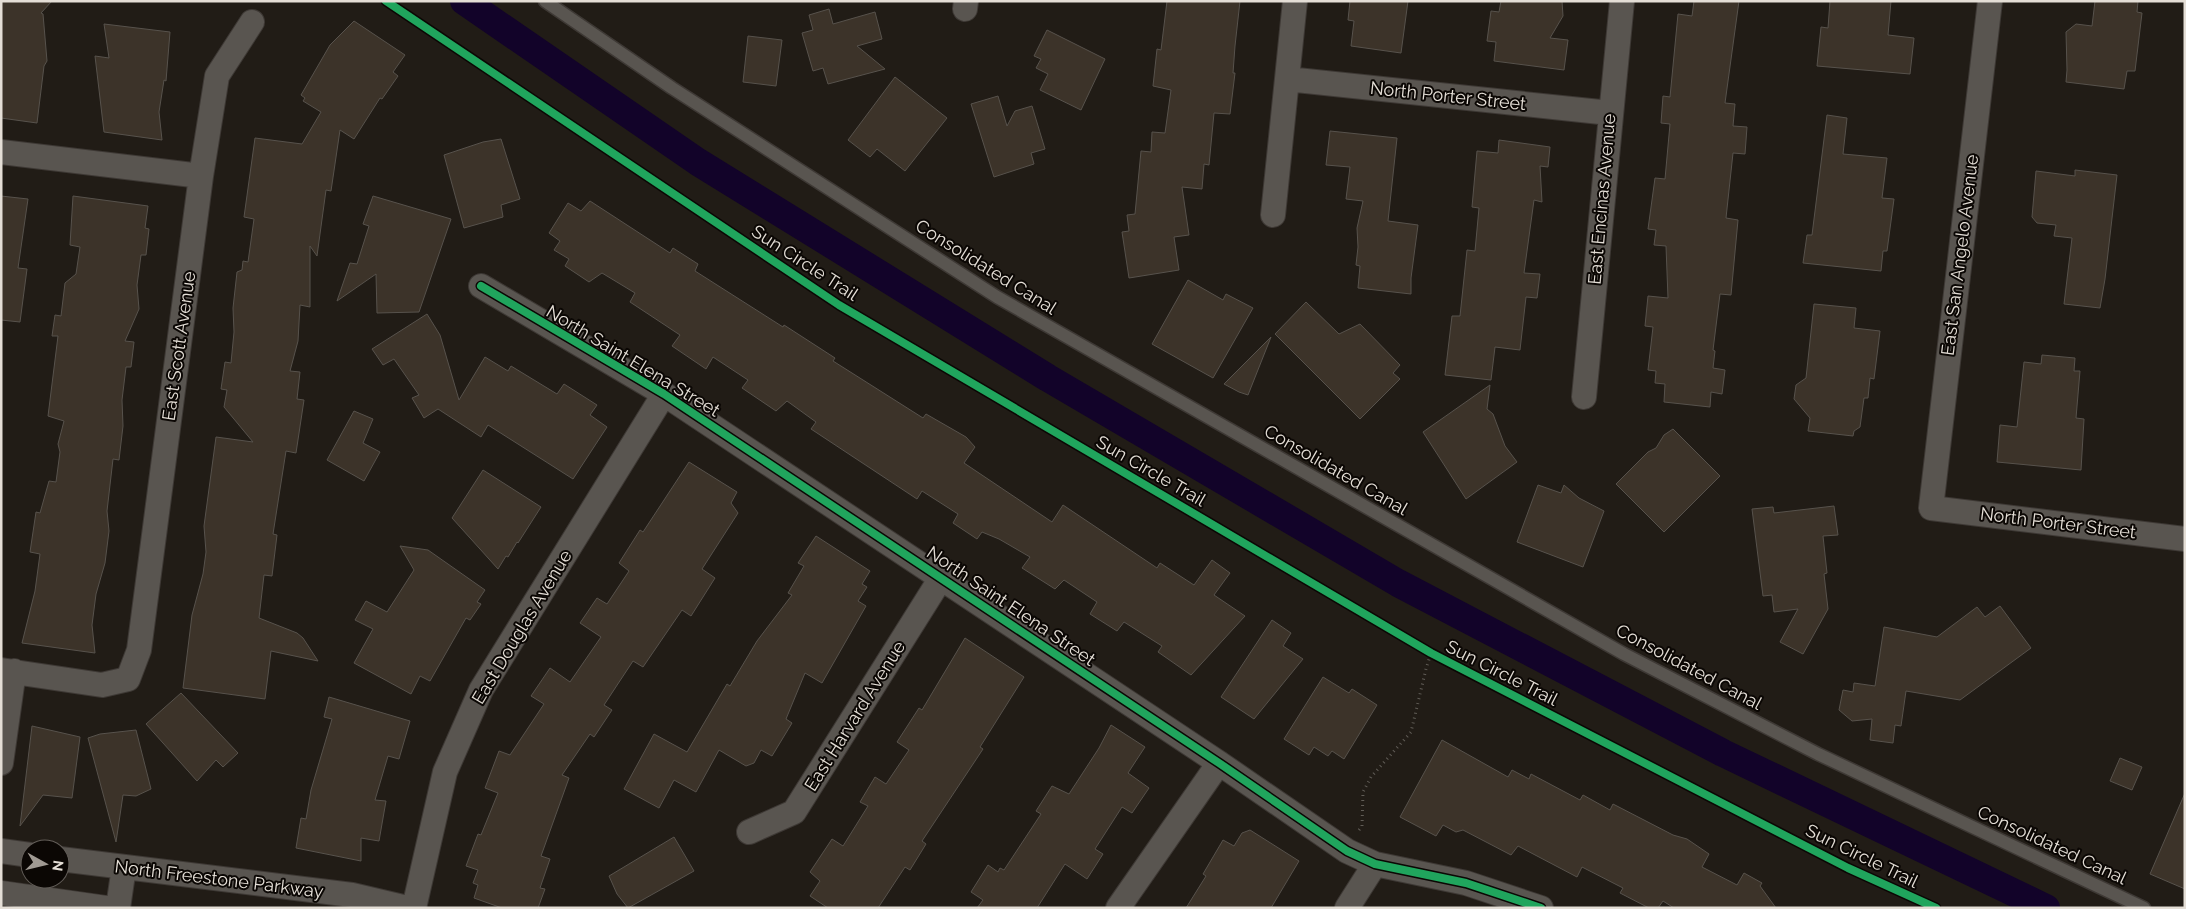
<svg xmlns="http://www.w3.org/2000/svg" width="2186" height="909" font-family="Raleway,sans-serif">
	<rect width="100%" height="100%" fill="#211c16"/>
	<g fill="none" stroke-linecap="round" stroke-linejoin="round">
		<path stroke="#120329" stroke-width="28" d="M464,1l234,161 350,216 350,205 325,170 323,155"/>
	</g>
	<path fill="#3c3329" stroke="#57524c" d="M1,1h51l-11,12 2,1 4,47 -3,5 -7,57 -36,-5z
		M1167,1h73l-5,45 -2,27h2l-5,41 -16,-1 -5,52 -5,-1 -2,25 -20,-2 7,48 -15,2 5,33 -50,8 -7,-46 7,-1 -2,-16 8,-1 6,-63 10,1 1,-20 13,1 6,-43 -18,-4 4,-37 4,1z
		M1350,1h58l-7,52 -50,-7 3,-25 -6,-1z
		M1501,1h61l1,15 -13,22 18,2 -4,30 -70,-9 2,-19 -9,-1 4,-30 8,1z
		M1694,1h45l-14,102 10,1 -2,22 14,1 -2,27 -12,-1 -7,65 12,2 -7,75 -11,-1 -7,56 2,1 -2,17 12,2 -3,24 -11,-2 -1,15 -46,-5 1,-18 -10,-1 1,-12 -8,-1 5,-43 -8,-1 3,-30 20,2 -2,-52 -12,-1 2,-15 -8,-1 7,-51 10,1 5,-55 -9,-1 2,-27 7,1 8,-83 14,2z
		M1830,1h61l-3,34 26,3 -4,36 -93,-8 4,-39 7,1z
		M2095,1h43l-1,11 5,1 -7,58h-8l-3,18 -58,-7 1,-12 -1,-38 10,-8 16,2z
		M829,9l4,15 42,-12 7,27 -25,7 28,23 -57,15 -5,-16 -10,3 -11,-38 11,-3 -4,-15z
		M354,21l51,34 -12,17 5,4 -16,23 -2,-1 -26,41 -14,-9 -9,61 -5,-1 -9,66 -7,-10v61l-10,-2 -2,36 -8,30 10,1 -3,27 7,1 -8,53 -10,-2 -13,83 4,1 -5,41 -8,-1 -5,43 38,15 6,5 15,23 -47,-10 -6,48 -82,-11 9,-73 11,-41 3,-22 -2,-26 12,-89 37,5 -29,-35 3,-17 -6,-1 4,-27 6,1 3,-31 -1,-24 4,-36 5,-2 1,-9 5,1 6,-43 -10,-2 11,-79 47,6 19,-32 -18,-11 2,-3 -4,-3 29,-50z
		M104,24l66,8 -4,49 -2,-1 -5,32 3,28 -58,-8 -9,-76 14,2z
		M1047,30l58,29 -24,51 -41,-20 8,-16 -12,-6 5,-9 -7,-3z
		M748,36l34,4 -6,46 -33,-4z
		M895,77l52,41 -42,53 -28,-22 -7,8 -22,-17z
		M998,96l9,30 8,-15 17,-5 13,43 -14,4 3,11 -40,13 -23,-73z
		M1827,115l20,3 -4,36 44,4 -5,40 12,1 -7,52h-4l-2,20 -78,-8 4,-28h5z
		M1330,131l67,7 -9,83 30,4 -7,53v16l-53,-6 2,-22 -4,-1 2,-18 -1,-19 6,-27 -17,-2 4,-32 -24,-2z
		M501,139l19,60 -19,6 2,12 -39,11 -20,-73 39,-13z
		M1499,140l51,7 -2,20 -8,-1 2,36 -8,-2 -10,73 16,1 -3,24 -11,-1 -6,53 -25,-3 -4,33 -46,-5 7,-59h8l7,-66 8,1 4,-43 -7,-1 5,-56 21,2z
		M2075,170l42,5 -12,104 -5,29 -36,-4 8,-66 -18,-2 2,-11 -19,-2 -5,-6 4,-46 39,5z
		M1,196l27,3 -10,69 9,1 -7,53 -19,-2z
		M73,196l75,10 -3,22 4,1 -3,26h-5l-4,30 2,24 -14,32 9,1 -3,25h-5l-4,33 1,26 -4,34 -6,-1 -6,52 2,20 -4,32 -9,31 -4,31 3,28 -73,-10 13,-52 5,-37 -10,-2 6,-40 4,1 9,-32 7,1 4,-30 -2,-8 6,-23 -16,-5 10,-80h-6l3,-21 6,1 4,-33 11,-9 4,-27 -10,-2z
		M373,196l78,23 -32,93 -42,1 -1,-39 -39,27 13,-38 7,1 12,-38 -6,-2z
		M590,201l80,52 3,-5 25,16 -3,7 88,56 1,-2 51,33 -2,3 90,57 3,-4 40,23 9,10 -11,16 88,59 11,-17 94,63 3,-5 34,22 18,-25 18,13 -16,22 31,21 -54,59 -33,-23 4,-6 -38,-24 -7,9 -27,-17 7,-12 -33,-22 -9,9 -33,-21 8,-11 -31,-18 -17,-7 -5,7 -24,-16 5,-9 -36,-23 -5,8 -106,-70 5,-7 -29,-21 -11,10 -34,-23 6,-8 -35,-23 -7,12 -34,-23 8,-11 -50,-33 5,-9 -33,-20 -13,9 -24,-16 4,-7 -15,-9 6,-9 -11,-8 19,-30 13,8z
		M1188,280l35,20 3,-6 27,14 -40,70 -61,-34z
		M1306,302l33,32 21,-10 40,41 -7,8 7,6 -40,40 -85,-85z
		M1814,304l42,4 -2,20 26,3 -6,48 -4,-1 -2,20h-4l-4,29 -6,4 -1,5 -45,-5 2,-13 -16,-19 2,-14 10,-7z
		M427,314l13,21 19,65 26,-43 23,14 3,-5 46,28 7,-10 33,21 -7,10 17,12 -34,52 -85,-54 -7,12 -43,-28 -14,9 -12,-20 7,-3 -25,-36 -11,6 -11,-16z
		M1271,337l-23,58 -9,-3 -15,-8z
		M2042,355l33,3 -1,13h6l-4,47 8,1 -3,51 -84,-8 3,-37 17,2 7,-65 17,2z
		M1490,385l-3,24 6,5 12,32 12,16 -51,37 -43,-67z
		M354,411l19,8 -10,24 17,9 -16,29 -37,-21z
		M1673,429l47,47 -56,56 -48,-48 32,-32 8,-4 8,-13z
		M689,462l48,30 -6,11 7,10 -36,56 13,9 -24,38 -9,-6 -39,57 -10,-6 -29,44 8,5 -18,27 -4,-3 -28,41 7,3 -28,78 9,3 -10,29 5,1 -7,19h-36l-28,-10 4,-13 -5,-2 5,-13 -12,-4 12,-32 3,1 17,-42 -13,-5 14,-37 11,4 34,-51 -13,-8 19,-28 20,14 31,-45 -21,-14 17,-25 10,6 22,-33 -10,-8 21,-33 3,2z
		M483,470l58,37 -23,36 -1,-1 -9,15 -2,-1 -8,13 -46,-51z
		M1538,485l23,8 3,-8 15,13 25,13 -21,56 -66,-25z
		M1834,506l4,29 -15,1 4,37 -3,1 4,35 -25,45 -23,-12 18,-33 -24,3 -2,-17 -9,1 -11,-87 21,-2 1,6z
		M816,536l54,35 -8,13 5,3 -9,14 8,5 -44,77 -17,-10 -19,46 6,4 -20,33 -11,-6 -7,13 -8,3 -27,-16 -23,42 -22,-12 -15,28 -35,-19 30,-55 33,18 40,-68 3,2 27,-45 35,-46 -4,-2 16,-27 -6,-3z
		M400,546l28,4 57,40 -8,12 4,2 -11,16 -4,-2 -36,63 -10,-5 -9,18 -57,-31 19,-34 -18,-9 11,-19 21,11 27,-42z
		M2000,606l31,42 -71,52 -54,-9 -5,35 -6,-1 -2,18 -23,-3 2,-21 -20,2 -13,-11 4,-20 10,2 1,-9 21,3 9,-59 53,10 40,-30 8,10z
		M1272,620l19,13 -8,13 20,13 -49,60 -33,-22z
		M965,638l59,39 -44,70 3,2 -61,92 4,3 -16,26 -5,-3 -27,41h-50l-18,-12 10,-15 -10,-9 22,-33 11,7 25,-40 -8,-4 15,-25 11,7 23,-34 -12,-8 22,-34 3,2z
		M1323,677l26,16 3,-4 25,16 -33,54 -12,-8 -4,5 -14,-9 -5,8 -25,-16z
		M181,693l57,60 -15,14 -7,-7 -19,21 -51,-57z
		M329,697l81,24 -11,38 -11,-3 -13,44 11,1 -7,40 -18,-3v23l-65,-13 5,-30 5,1 5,-29 21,-71 -8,-2z
		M1111,725l34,22 -17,26 21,15 -17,25 -10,-6 -27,42 8,5 -16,25 -22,-15 -28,44h-60l6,-8 -12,-8 17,-27 10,7 2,-4 4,2 37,-56 -5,-3 16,-25 17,8 30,-46z
		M32,726l48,11 -8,61 -29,-3 -23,31z
		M136,730l15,59 -15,7 -13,-1 -7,47 -28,-104 12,-4z
		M1442,740l66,37 4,-7 17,9 2,-5 49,26 3,-5 27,15 3,-6 60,31 14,4 22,15 -7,13 35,18 7,-12 18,10 -2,3 16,22h-102l-11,-7 -5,7h-9l-29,-15 3,-5 -41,-21 -5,10 -59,-31 -7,9 -48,-25 -7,2 -13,-7 -7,11 -36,-19z
		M2120,758l22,9 -10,23 -22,-9z
		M2185,793v96l-35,-15z
		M1250,830l49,31 -28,47h-85l20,-32 -3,-2 20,-34 11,6 8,-13z
		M674,837l20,34 -66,37 -11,-14 -8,-18z"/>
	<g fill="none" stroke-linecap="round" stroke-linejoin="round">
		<defs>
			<path id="lane" d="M545,1l127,87 325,209 627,357 194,100 326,154"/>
			<path id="street" d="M1990,1l-59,507 254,31
				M965,9l1,-8
				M1287,79l323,34
				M1,152l200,24
				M1273,215l22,-214
				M481,286l183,108 555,369 128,88 28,13 91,19 75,25
				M1584,397l38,-396
				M1,670l101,15 26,-6 11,-29 62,-474 16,-100 35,-54
				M1,763l13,-92
				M749,832l45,-20 147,-234
				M1,851l29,4
				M60,859l292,36 55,13
				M1,893l105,15
				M118,908l6,-41
				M414,908l31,-136 36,-82 183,-296
				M1118,908l101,-145
				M1347,908l28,-44"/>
		</defs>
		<use href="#lane" stroke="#3e3935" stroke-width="15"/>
		<use href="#street" stroke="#3e3935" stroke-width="26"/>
		<path stroke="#615d57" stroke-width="3" stroke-dasharray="1 4" stroke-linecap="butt" d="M386,1l453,304 592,348 417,215 88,40
			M1359,830l3,-4 1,-34 8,-15 40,-45 15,-63 5,-16"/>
		<use href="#lane" stroke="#595550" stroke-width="12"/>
		<use href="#street" stroke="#595550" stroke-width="24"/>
		<defs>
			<path id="cycleway" d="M386,1l453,304 592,348 417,215 88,40
				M481,286l183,108 555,369 128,88 28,13 91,19 75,25"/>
		</defs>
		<use href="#cycleway" stroke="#0b0704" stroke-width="11"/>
		<use href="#cycleway" stroke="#20a55d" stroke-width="8"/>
	</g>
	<g text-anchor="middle" stroke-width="4" stroke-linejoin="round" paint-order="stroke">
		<g font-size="18" fill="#e4ded6" stroke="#0b0704">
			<text transform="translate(1448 96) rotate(6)" y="6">North Porter Street</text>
			<text transform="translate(1602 199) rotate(-85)" y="6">East Encinas Avenue</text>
			<text transform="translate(1960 255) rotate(-83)" y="6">East San Angelo Avenue</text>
			<text transform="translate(805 263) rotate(33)" y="6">Sun Circle Trail</text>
			<text transform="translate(986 267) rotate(32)" y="6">Consolidated Canal</text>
			<text transform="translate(179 346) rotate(-82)" y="6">East Scott Avenue</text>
			<text transform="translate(633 361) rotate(31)" y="6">North Saint Elena Street</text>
			<text transform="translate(1336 470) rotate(30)" y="6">Consolidated Canal</text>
			<text transform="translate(1151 471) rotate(30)" y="6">Sun Circle Trail</text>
			<text transform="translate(2058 523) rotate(7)" y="6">North Porter Street</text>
			<text transform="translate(1011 606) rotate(34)" y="6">North Saint Elena Street</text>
			<text transform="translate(522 627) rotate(-59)" y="6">East Douglas Avenue</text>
			<text transform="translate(1689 667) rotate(28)" y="6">Consolidated Canal</text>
			<text transform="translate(1502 673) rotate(27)" y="6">Sun Circle Trail</text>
			<text transform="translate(855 716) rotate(-58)" y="6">East Harvard Avenue</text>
			<text transform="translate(2052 845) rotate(25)" y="6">Consolidated Canal</text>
			<text transform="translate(1862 856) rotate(26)" y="6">Sun Circle Trail</text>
			<text transform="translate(219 879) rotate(7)" y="6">North Freestone Parkway</text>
		</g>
	</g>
	<rect width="2186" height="909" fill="none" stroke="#e4ded6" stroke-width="5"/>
	<g transform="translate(45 864) rotate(98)"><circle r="24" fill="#0b0704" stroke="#625d58"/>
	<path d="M0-4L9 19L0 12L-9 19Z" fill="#a09a93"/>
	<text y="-8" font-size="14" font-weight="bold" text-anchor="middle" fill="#e4ded6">N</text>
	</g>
</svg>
